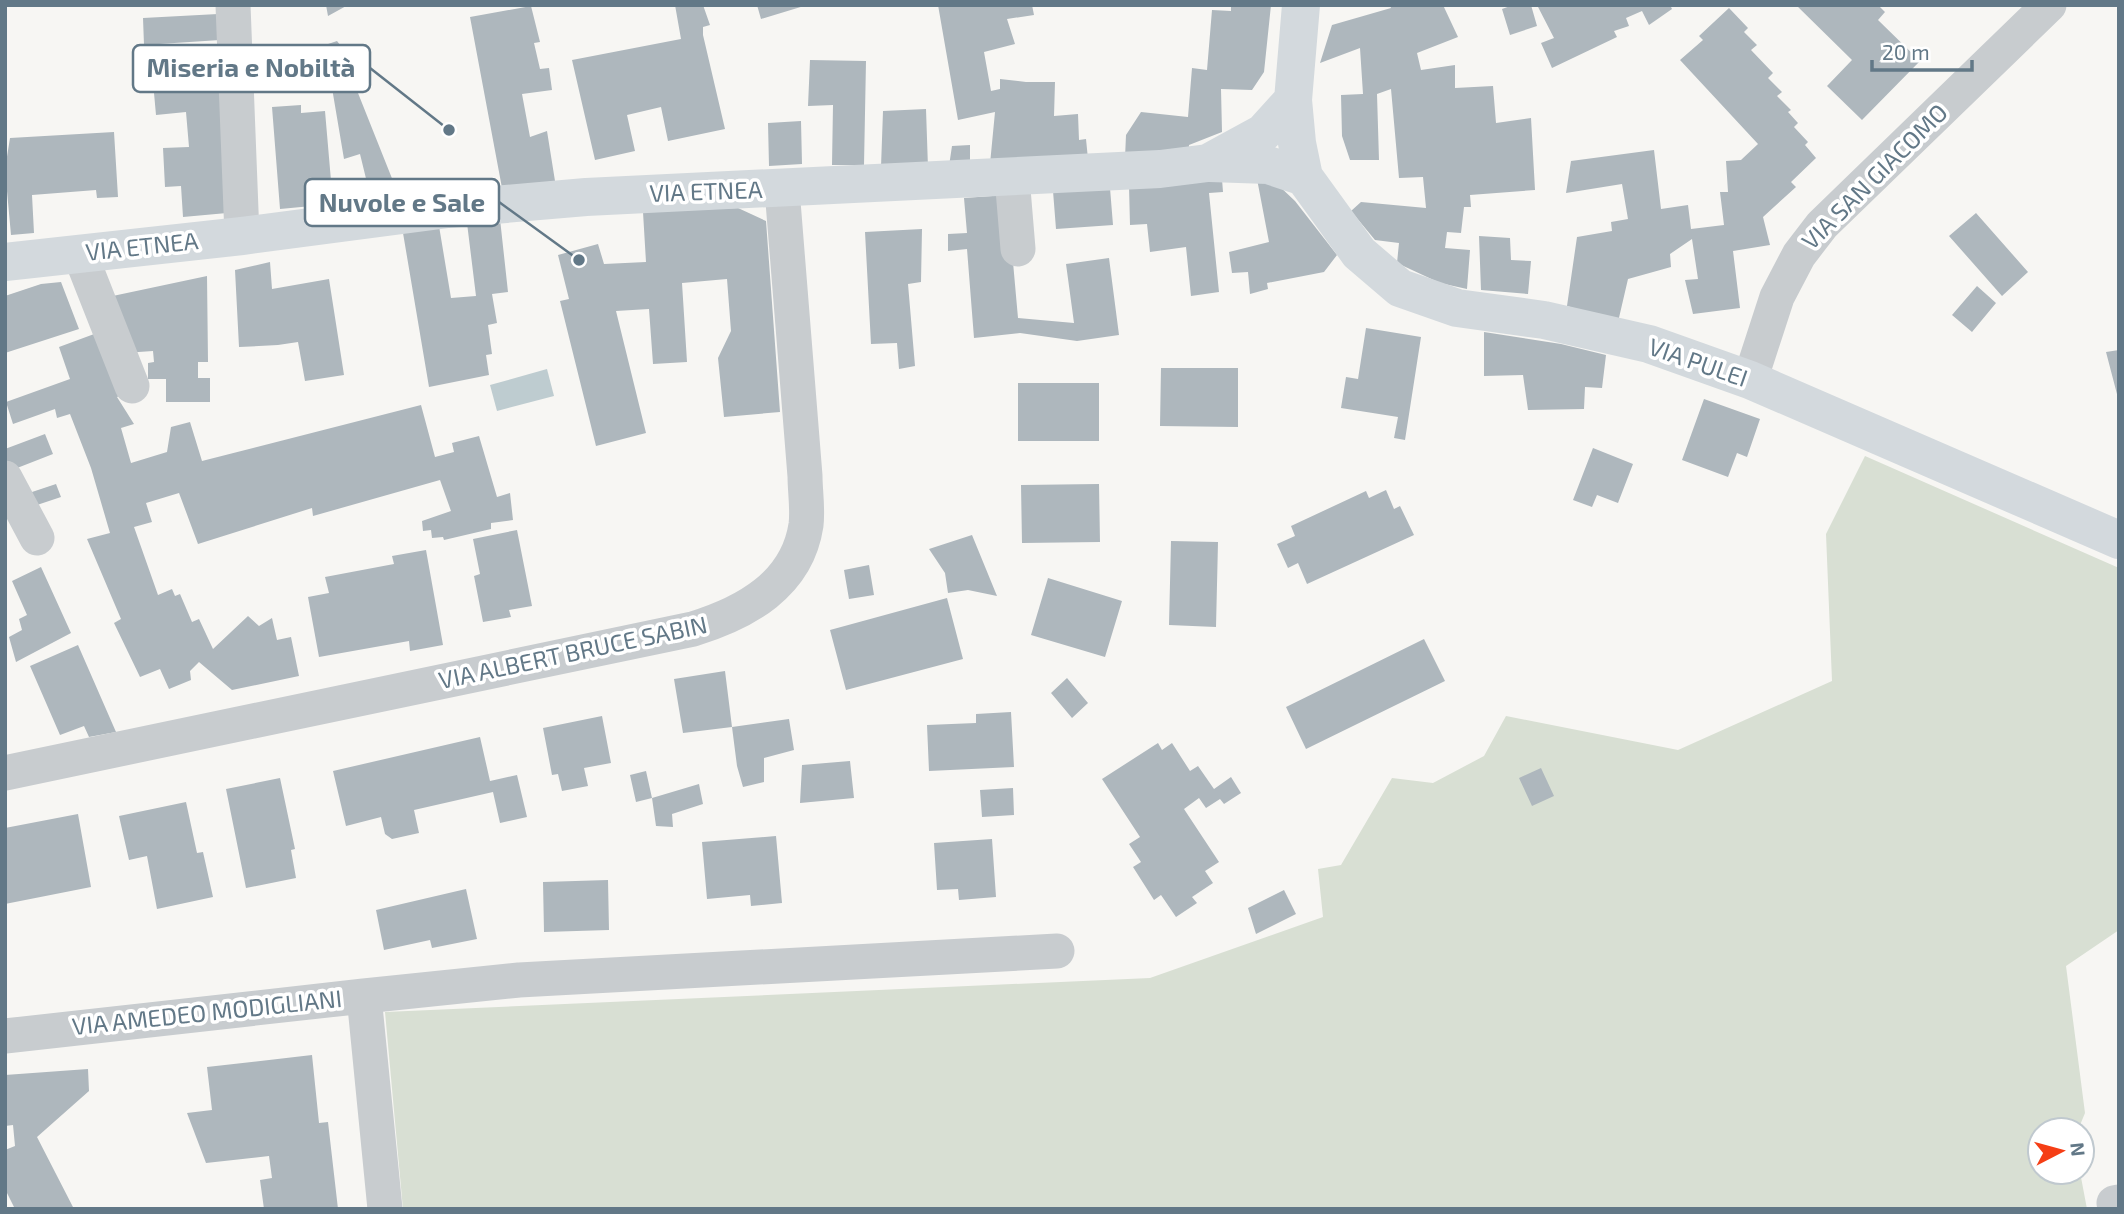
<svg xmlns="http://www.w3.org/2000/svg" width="2124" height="1214" font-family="'Exo 2',sans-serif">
	<rect width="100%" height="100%" fill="#f7f6f3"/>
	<path fill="#d8dfd3" d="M1865,456l254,112v362l-53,36 19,147 -7,17h-38v42h40l7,37h-1684l-18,-197 765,-34 173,-61 -5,-48 23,-4 51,-87 41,5 51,-27 22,-40 172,34 154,-69 -6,-147z"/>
	<path fill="#beccd0" d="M547,369l7,27 -57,15 -7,-26z"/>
	<path fill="#aeb7bd" d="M326,5h22l-20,11z
		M675,5h28l7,20 -7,2v8l22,94 -57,12 -7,-34 -34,8 8,36 -40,9 -23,-100 109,-21z
		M757,5h47v1l-43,13z
		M938,5h94l2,10 -27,4 8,25 -31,8 7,39 9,-2v-10l26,3h29l-1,34 24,-2 1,26 7,-1 2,20 -98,5 5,-52 -37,8z
		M1231,5h40l-7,67 -12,18 -31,-1 1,43 -33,13 -1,12 -63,1 1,-23 15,-23 47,5 4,-49 15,2 5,-60 19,1z
		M1390,5h53l15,32 -41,16 4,17 34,-5v23l38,-2 3,37 35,-5 4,72 -65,5 1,12h-7l-3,26 -14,-1 -2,16 25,2 -3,39 -27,-6 -43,-20 2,-20 -24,-3 -24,-29 10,-9 65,6 -3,-31 -24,1 -8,-89 -14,5 2,66h-29l-8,-24 -1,-41 22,-1 -3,-46 -40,15 12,-38 59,-17z
		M1513,5h18l6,21 -27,9 -8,-26z
		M1537,5h133l2,4 -23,16 -7,-14 -16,7 3,8 -15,5 3,6 -65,31 -11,-25 13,-5z
		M1796,5h82l7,7 -7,8 42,41 -58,59 -35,-34 25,-26z
		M531,6l9,36 -6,1 6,26 9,-1 3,22 -30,4 8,43 17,-6 8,50 -53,7 -32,-171z
		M1729,8l19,20 -4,4 13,13 -6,5 22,23 -5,5 14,14 -5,4 14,14 -3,2 10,11 -4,4 14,15 -3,3 11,13 -25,24 5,5 -33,30 7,28 -37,6 7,57 -47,6 -8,-34 13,-1 -6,-40 -22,15 1,13 -43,12 -10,43 -51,-16 10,-69 35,-6 -1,-9 17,-3 -6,-35 -56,9 5,-32 83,-11 7,59 27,-4 3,24 33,-4 -4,-33h8l-2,-31 15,-1 17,-16 -78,-84 23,-20 -4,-4z
		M218,14l2,26 -76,5 -1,-27z
		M337,41l10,13 7,29 45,113 -28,3 -11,-45 -16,5 -12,-71 -10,-42z
		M810,60l56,1 -2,104h-32l1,-60 -25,1z
		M222,91l5,122 -44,4 -2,-31 -16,1 -2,-39 26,-1 -3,-35 -30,3 -2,-22z
		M301,105v8l24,-2 8,93 -53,5 -8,-102z
		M926,109l2,59 -47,-1 2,-56z
		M801,121l1,43 -33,2 -1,-43z
		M114,132l4,65 -21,1 -1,-8 -64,5 2,38 -23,2 -6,-66 5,-31z
		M970,145v21h-21l3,-20z
		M1222,179l1,13 -14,1 10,99 -28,4 -5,-49 -36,5 -3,-28 -17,1 -1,-39z
		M1257,179l19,4 19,18 42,54 -13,17 -57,11 1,6 -18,5 -2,-22 -16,1 -3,-21 40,-10z
		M1110,188l3,37 -57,4 -3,-38z
		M1007,195l11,123 56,5 -8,-59 43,-6 10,77 -42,6 -57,-8 -46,5 -7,-89 -19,2v-17l19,-1 -3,-35z
		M738,208l28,13 14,191 -56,5 -6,-59 13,-27 -4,-52 -45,4 5,79 -34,2 -4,-55 -33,2 30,122 -50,13 -36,-145 9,-2 -11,-44 40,-11 6,20 42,-2 -3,-50z
		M1976,213l52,59 -26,24 -53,-60z
		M500,219l8,73 -16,2 5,29 -9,2 4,29 -6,1 3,20 -60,12 -26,-154 36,-7 12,72 25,-2 -9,-73z
		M922,229l-1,53 -13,2 7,82 -16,3 -2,-26 -26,1 -6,-112z
		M1479,236l31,2 1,22 20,1 -3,33 -47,-4z
		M270,262l2,27 57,-10 15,96 -39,6 -7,-39 -20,3 -39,2 -4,-77z
		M207,276l1,86h-10v16h12v24h-44v-23h-18v-16l6,-1 -1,-11 -29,2 -16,-56z
		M61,282l18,47 -74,24v-57l36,-12z
		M1977,286l19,17 -24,29 -20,-17z
		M1366,328l55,9 -16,103 -11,-2 4,-21 -57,-9 5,-31 12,2z
		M105,330l23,62 -11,5 17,27 -13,4 10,35 36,-11 4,-25 19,-5 12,39 219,-56 14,52 19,-5 -2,-9 27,-7 18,61 13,-4 3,27 -22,3v6l-47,11 -1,-3 -11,1 -1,-8 -8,1 -1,-10 29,-10 -11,-31 -127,36 -1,-8 -114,36 -19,-51 -33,10 6,19 -18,5 24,68 14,-6 3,7 5,-2 12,28 7,-3 14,30 35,-33 11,10 13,-8 5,22 14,-3 8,39 -67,14 -33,-28 -9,9 1,9 -22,9 -9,-20 -20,8 -26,-54 7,-4 -34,-80 23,-6 -19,-65 -21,-54 -13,4 -2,-9 -42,15 -7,-22 64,-23 -11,-32z
		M1484,332l77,12 45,11 -4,33 -17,-1 -1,22 -56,1 -5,-35 -39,1z
		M2119,350v48h-1l-12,-46z
		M1161,368h77v59l-78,-1z
		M1018,383h81v58h-81z
		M1704,399l56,20 -13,38 -10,-4 -9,24 -46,-17z
		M45,434l8,20 -41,16 -7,-12v-9z
		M1593,448l40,16 -15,39 -21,-8 -5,12 -19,-7z
		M56,484l5,13 -30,10 -5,-13z
		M1099,484l1,58 -78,1 -1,-58z
		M1386,490l8,19 6,-3 14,29 -107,49 -9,-21 -10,5 -11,-24 18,-8 -4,-10 75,-35 3,7z
		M517,530l15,76 -23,4 2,7 -28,5 -9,-46 6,-2 -7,-35z
		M972,535l25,61 -29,-6 -20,3 -3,-20 -16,-24z
		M1171,541l47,1 -2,85 -47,-2z
		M426,550l17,95 -33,6 -1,-10 -90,16 -11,-60 21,-4 -4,-16 69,-13 -2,-8z
		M869,565l5,30 -25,4 -5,-29z
		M41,567l30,66 -55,29 -7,-25 13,-7 -3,-11 8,-4 -15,-34z
		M1048,578l74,23 -17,56 -74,-22z
		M947,598l16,61 -117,31 -16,-60z
		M1424,639l21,42 -139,68 -20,-42z
		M78,645l38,87 -27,5 -5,-11 -24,9 -30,-69z
		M725,671l7,56 -49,6 -9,-54z
		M1067,678l21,25 -16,15 -21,-25z
		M1011,712l3,55 -85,4 -2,-46 49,-2v-9z
		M602,716l9,47 -27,5 4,18 -26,5 -4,-17 -6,1 -9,-47z
		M789,719l5,31 -30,8v24l-21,5 -6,-21 -5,-39z
		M480,737l10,44 27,-6 10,42 -27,6 -7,-31 -79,18 5,23 -27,6 -7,-5 -4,-17 -35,9 -13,-55z
		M1158,743l4,7 10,-7 18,28 8,-5 16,23 17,-12 10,16 -17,11 -4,-5 -14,9 -7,-10 -15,11 35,53 -14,9 8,12 -21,14 5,6 -21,14 -15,-22 -7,5 -21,-33 8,-5 -12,-18 11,-7 -38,-58z
		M850,761l4,37 -54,5 2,-38z
		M1541,768l13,28 -22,10 -13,-28z
		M646,771l6,27 47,-14 4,20 -31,10 1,13 -17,-1 -4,-28 -16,4 -6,-27z
		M280,778l15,71 -4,1 5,28 -50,10 -20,-99z
		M1013,788l1,27 -32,2 -2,-27z
		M186,802l11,51 6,-1 10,45 -56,12 -10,-53 -18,4 -10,-44z
		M78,814l13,73 -86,17v-76z
		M776,836l6,67 -31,3 -1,-11 -43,4 -5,-57z
		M992,839l4,58 -37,3 -1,-11 -21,1 -3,-47z
		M608,880l1,50 -65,2 -1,-50z
		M466,889l11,50 -45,9 -2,-8 -46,10 -8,-40z
		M1284,890l12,24 -40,20 -8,-26z
		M312,1055l7,68 9,-1 10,87h-74l-4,-29 12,-2 -3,-22 -63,7 -19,-50 25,-3 -5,-43z
		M88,1069l1,22 -52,46 37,72h-59l-10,-20v-39l10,-4 -2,-21 -8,1v-51z"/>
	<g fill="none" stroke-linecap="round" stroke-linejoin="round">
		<path stroke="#c8cccf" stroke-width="35" d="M233,5l9,231
			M1012,177l6,72
			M80,254l52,132
			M1750,380l27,-83 22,-42 23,-30 227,-220
			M5,478l32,60
			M5,773l688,-144c52,-16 104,-44 113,-104 2,-16 -1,-34 -1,-49l-23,-287
			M364,996l155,-16 538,-29
			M5,1036l359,-40 21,213
			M2114,1203l5,-1"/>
		<path stroke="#d3d9dd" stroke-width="38" d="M1301,5l-8,95 4,43 7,34 55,76 41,35 57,20 87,12 105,24 101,36 369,160
			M1210,163l58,2 36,12
			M5,262l237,-26 206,-27 138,-12 574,-28 48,-6 55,-30 30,-33"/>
	</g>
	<g text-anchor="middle" stroke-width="7" stroke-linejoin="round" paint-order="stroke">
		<g font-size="24" fill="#627887" stroke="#fff">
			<text transform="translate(1875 177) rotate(-45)" y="8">VIA SAN GIACOMO</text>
			<text transform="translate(706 192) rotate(-2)" y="8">VIA ETNEA</text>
			<text transform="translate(142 247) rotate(-6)" y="8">VIA ETNEA</text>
			<text transform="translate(1698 363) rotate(19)" y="8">VIA PULEI</text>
			<text transform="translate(573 653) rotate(-12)" y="8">VIA ALBERT BRUCE SABIN</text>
			<text transform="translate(207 1013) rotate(-6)" y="8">VIA AMEDEO MODIGLIANI</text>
		</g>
	</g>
	<path fill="none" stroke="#627887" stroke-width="2.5" d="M449 130L370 68M579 260L499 202"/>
	<g fill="#627887" stroke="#fff" stroke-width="2.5">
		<circle cx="449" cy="130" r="7"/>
		<circle cx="579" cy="260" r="7"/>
	</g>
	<g fill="#fff" stroke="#627887" stroke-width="2.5">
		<rect x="133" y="45" width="237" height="47" rx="7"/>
		<rect x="305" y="179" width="194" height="47" rx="7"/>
	</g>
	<g font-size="26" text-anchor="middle" font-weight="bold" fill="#627887">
		<text x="251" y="77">Miseria e Nobiltà</text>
		<text x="402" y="212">Nuvole e Sale</text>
	</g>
	<rect width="2124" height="1214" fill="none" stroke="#627887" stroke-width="14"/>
	<g transform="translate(2061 1151) rotate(84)"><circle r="33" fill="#ffffff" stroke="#c0c9cf" stroke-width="2"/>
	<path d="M0-5L12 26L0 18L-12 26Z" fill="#f53e15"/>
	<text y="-10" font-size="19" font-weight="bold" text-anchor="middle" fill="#627887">N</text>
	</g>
	<path d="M1872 60v10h100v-10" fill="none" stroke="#627887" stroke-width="3.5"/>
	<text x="1882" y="60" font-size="21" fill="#627887" stroke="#ffffff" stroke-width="5" paint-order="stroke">20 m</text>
</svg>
